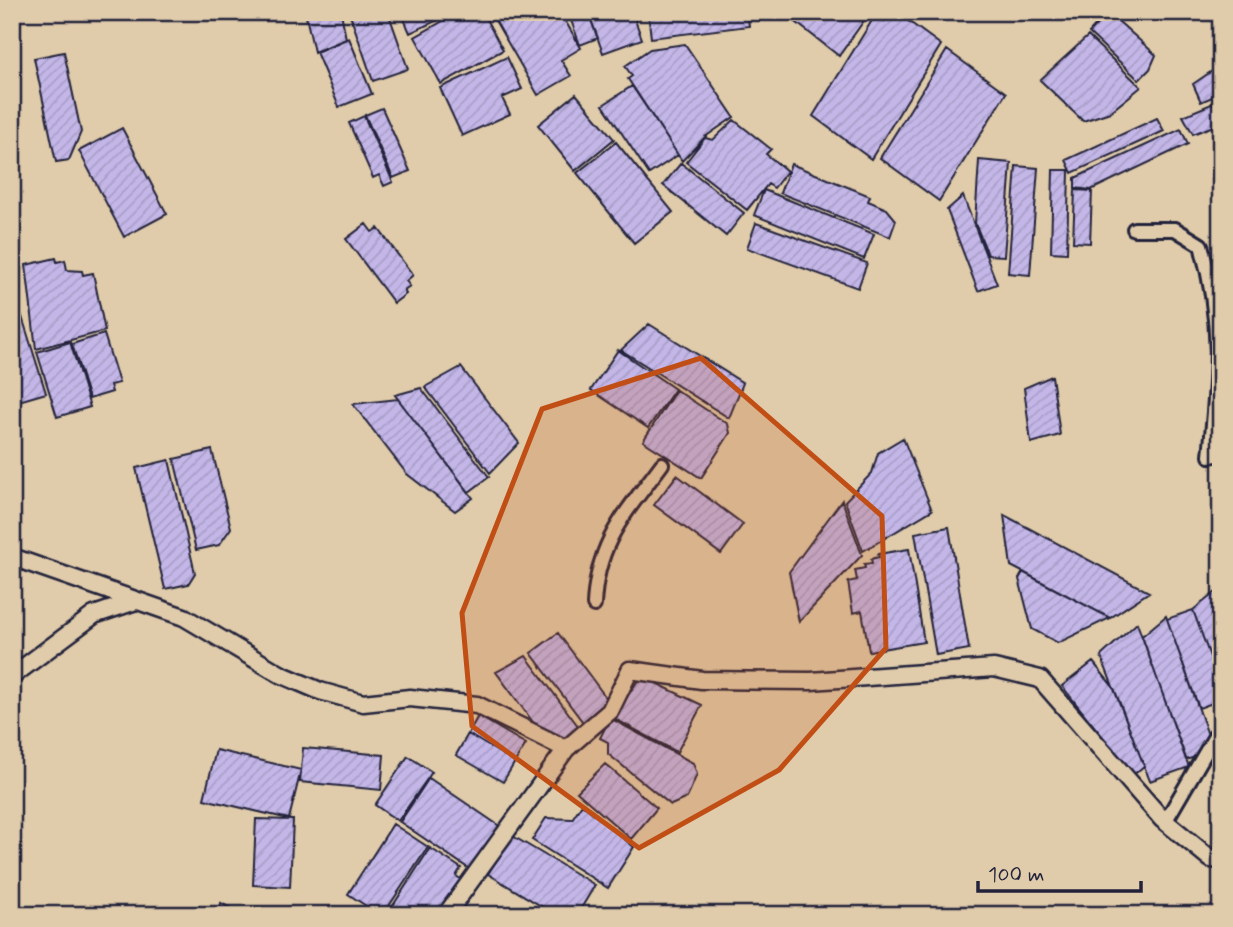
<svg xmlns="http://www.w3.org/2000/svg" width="1233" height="927" font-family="Mynerve,sans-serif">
	<defs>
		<pattern id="building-hatch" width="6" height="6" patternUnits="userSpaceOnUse" patternTransform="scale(1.75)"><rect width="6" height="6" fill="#c4b7e8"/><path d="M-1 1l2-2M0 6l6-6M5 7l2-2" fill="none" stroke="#a89dc8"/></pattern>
	</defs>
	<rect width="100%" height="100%" fill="#e0ccab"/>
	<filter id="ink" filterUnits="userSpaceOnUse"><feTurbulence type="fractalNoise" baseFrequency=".0143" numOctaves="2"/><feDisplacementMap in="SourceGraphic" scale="14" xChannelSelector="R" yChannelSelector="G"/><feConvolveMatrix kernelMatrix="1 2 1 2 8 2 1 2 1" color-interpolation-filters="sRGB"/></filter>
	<g filter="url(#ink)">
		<path fill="url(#building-hatch)" stroke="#22223b" stroke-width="2" d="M305,12h36l5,27 -32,13z
			M349,12h39l20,57 -35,12z
			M401,12h54l-45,21z
			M459,12h23l21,38 -62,34 -26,-47z
			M497,12h63l21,36 -20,12 10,16 -33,19 -46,-80z
			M568,12h20l10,26 -18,7z
			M588,12h44l10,27 -39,14z
			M648,12h99l2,14 -98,12z
			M783,12h87l-31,44z
			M889,12h7l45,33 -70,114 -58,-43 63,-102 8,7z
			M1108,12l48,43 -6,14 -11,11 -50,-47z
			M1088,36l53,51 -31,25 -27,9 -43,-41z
			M349,38l23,56 -33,13 -23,-55z
			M685,44l49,73 -29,20 -23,24 -54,-82 4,-3 -7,-10 25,-17z
			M947,50l59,43 -67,108 -59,-43z
			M64,52l17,80 -12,28 -13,2 -22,-104z
			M507,57l15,32 -20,9 8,16 -48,22 -22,-48z
			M1221,65v28l-20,9 -8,-18z
			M632,86l46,69 -29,19 -46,-69z
			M576,94l38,45 -39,32 -37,-46z
			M1221,100v23l-28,11 -10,-18z
			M382,108l28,63 -17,7 -28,-63z
			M364,116l29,66 -9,4 -5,-11 -6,3 -24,-55z
			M1157,118l7,13 -92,42 -6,-13z
			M734,120l37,29 -5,5 21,17 -13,17 -6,-4 -21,26 -61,-48 19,-24 8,2z
			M122,128l45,86 -43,23 -45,-86z
			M1181,129l7,15 -97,46 -16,-2v-10z
			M616,142l57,70 -39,31 -57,-70z
			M979,160l32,3 -7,93 -16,-1 -13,-32z
			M681,163l63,50 -18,23 -63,-51z
			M791,164l79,32 -2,5 19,8 9,11 -6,17 -110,-44z
			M1016,166l22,2 -8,107 -22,-2z
			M1053,170h16l-2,83 -16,-1z
			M764,190l110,44 -10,25 -110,-44z
			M1075,190l17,1 -2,52 -17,-1z
			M963,196l34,88 -19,7 -31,-81z
			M756,223l111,40 -9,25 -111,-40z
			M366,224l6,8 6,-4 35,47 -7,6 4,5 -6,4 2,4 -12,9 -48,-64z
			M56,258l1,4 8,-2 2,10 15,1 1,4 10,-2 12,58 -69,18 -10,-84z
			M12,285l34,108 -34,10z
			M649,324l94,59 -14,35 -108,-68z
			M104,334l15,49 -9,2 2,7 -23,7 -17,-55z
			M70,342l20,65 -33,10 -20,-65z
			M618,350l57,39 -27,39 -57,-38z
			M461,367l58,76 -29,30 -65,-86z
			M1052,376l8,59 -29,8 -7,-55z
			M421,388l68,89 -20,15 -74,-97z
			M676,390l52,34 2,9 -29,45 -58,-37z
			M398,399l75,99 -18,13 -48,-37 -54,-70z
			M903,438l29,72 -69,41 -18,-50 27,-28 6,-20z
			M212,450l19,78 -12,17 -23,5 -22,-91z
			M169,460l26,113 -7,11 -23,5 -29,-121z
			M677,475l66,49 -22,30 -67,-49z
			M842,500l20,55 -63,67 -10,-50z
			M1004,515l145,77 -39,26 -99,-52z
			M949,527l20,122 -33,6 -21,-122z
			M909,549l15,93 -55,9 -7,-40 -9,2 -5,-31 9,-2 -2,-10 10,-2 -1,-4 8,-1 -1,-4 8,-2 -1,-3z
			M1023,572l87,46 -52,25 -26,-14 -13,-50z
			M1221,588v99l-28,-77z
			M1193,610l28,77v13l-22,8 -32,-89z
			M1166,616l43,122 -8,17 -15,5 -44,-124z
			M1137,623l52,144 -39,14 -49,-125z
			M558,633l52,70 -25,22 -54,-72z
			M526,656l55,74 -12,9 -28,-6 -45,-61z
			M1093,662l21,26 30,78 -11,9 -71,-89z
			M641,676l61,29 -25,47 -64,-34z
			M478,716l48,28 -11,18 -47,-28z
			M610,718l83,45 4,11 -10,24 -16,7 -63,-51v-12l-8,-4z
			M468,734l47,28 -12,20 -47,-27z
			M303,748l81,7 -3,35 -81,-8z
			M216,750l85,20 -12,49 -85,-20z
			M408,756l24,16 -34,49 -23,-16z
			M605,764l52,44 -26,31 -54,-47z
			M429,778l72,49 -30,43 -71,-48z
			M582,804l52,43 -26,41 -76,-48 14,-22 26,1z
			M256,819l37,1 -3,67 -37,-2z
			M393,824l35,23 -45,68h-3l-32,-21z
			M511,835l84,50 -18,30h-21l-68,-41z
			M430,848l31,20 -5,8 6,4 -22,35h-53z
			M221,903l22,12h-24z"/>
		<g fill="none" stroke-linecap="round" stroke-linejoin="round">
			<defs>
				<path id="minor" d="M1134,229h41l26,16c22,78 17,132 9,211l11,-2
					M594,605c3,-64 32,-92 68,-141
					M1165,822l56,-96"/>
				<path id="tertiary" d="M12,557l172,60 96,57 40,17 43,12 47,-5 67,7 89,44 44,-38 20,-41 72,10 109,1 183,-13 46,11 122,140 49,40 10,1
					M12,676l82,-61 42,-14
					M446,915l120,-166"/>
			</defs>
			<use href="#minor" stroke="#22223b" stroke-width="18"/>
			<use href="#tertiary" stroke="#22223b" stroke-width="21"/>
			<use href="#minor" stroke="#e0ccab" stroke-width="12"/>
			<use href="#tertiary" stroke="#e0ccab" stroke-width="16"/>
		</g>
	</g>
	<path fill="#c04e15" fill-opacity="0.2" stroke="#c04e15" stroke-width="5" stroke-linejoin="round" d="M701,358l181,158 4,132 -107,122 -140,78 -167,-122 -10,-113 80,-204z"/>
	<rect width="1233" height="927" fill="none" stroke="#e0ccab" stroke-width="42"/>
	<rect x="21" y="21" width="1191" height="885" fill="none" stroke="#22223b" stroke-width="2.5" filter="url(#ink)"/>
	<path d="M978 881v10h163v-10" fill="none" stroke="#22223b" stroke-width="3.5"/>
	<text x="988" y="881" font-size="21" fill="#22223b" stroke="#e0ccab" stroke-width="5" paint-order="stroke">100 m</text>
</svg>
